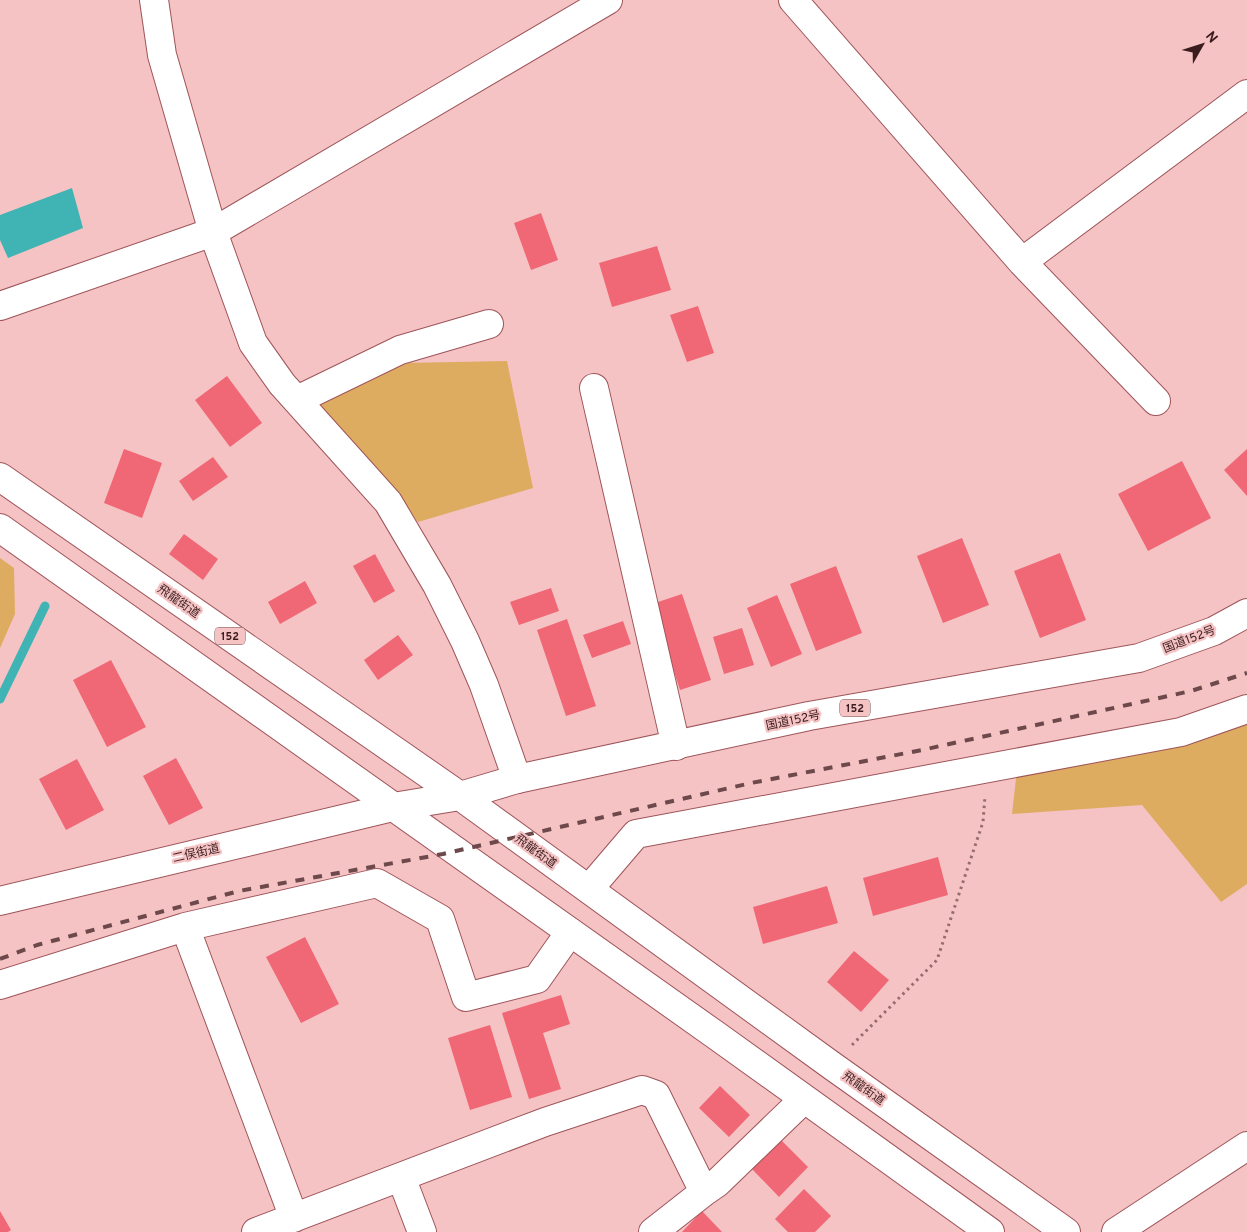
<svg xmlns="http://www.w3.org/2000/svg" width="1247" height="1232" font-family="Overpass,'Noto Sans JP',sans-serif">
	<rect width="100%" height="100%" fill="#f5c3c4"/>
	<path fill="#deac60" d="M507,361l26,127 -115,34 -101,-118 84,-41z
		M0,558l14,10 1,46 -15,34z
		M1247,706v178l-26,18 -79,-97 -130,9 5,-44z"/>
	<path fill="#40b3b5" d="M72,188l11,40 -75,30 -8,-18v-25z"/>
	<g fill="none" stroke-linecap="round" stroke-linejoin="round">
		<path stroke="#40b3b5" stroke-width="9" d="M0,699l45,-93"/>
	</g>
	<path fill="#f06775" d="M541,213l17,47 -27,10 -17,-47z
		M657,246l14,44 -59,17 -13,-44z
		M698,306l16,47 -27,9 -17,-47z
		M227,376l35,47 -32,24 -35,-47z
		M124,449l38,14 -20,55 -38,-15z
		M1247,449v47l-23,-26z
		M213,457l15,20 -35,24 -14,-20z
		M1182,461l29,57 -63,33 -30,-57z
		M184,534l34,25 -15,21 -34,-26z
		M962,538l27,67 -46,18 -26,-67z
		M1060,553l26,67 -46,18 -26,-67z
		M375,554l20,37 -21,12 -21,-37z
		M836,566l26,67 -46,18 -26,-67z
		M305,581l12,22 -37,21 -12,-22z
		M551,588l8,23 -40,14 -9,-23z
		M682,594l29,86 -31,10 -28,-86z
		M777,595l25,59 -31,13 -24,-59z
		M567,619l29,87 -30,10 -29,-86z
		M623,621l8,23 -39,14 -9,-23z
		M742,628l12,37 -30,9 -11,-37z
		M398,635l15,20 -35,25 -14,-20z
		M111,660l35,67 -39,20 -34,-67z
		M176,758l27,50 -34,17 -26,-49z
		M77,759l27,51 -38,20 -27,-51z
		M938,857l10,38 -75,21 -10,-38z
		M827,886l11,37 -75,21 -10,-37z
		M305,937l34,67 -38,19 -35,-66z
		M854,951l35,29 -28,32 -34,-30z
		M561,995l9,29 -27,9 18,56 -32,10 -27,-86z
		M490,1025l22,72 -42,13 -22,-72z
		M720,1086l30,29 -21,22 -30,-29z
		M781,1140l27,27 -29,30 -27,-28z
		M804,1189l27,27 -16,16h-27l-13,-13z
		M0,1211l11,19 -3,2h-8z
		M702,1211l20,21h-40z"/>
	<g fill="none" stroke-linecap="round" stroke-linejoin="round">
		<defs>
			<path id="minor" d="M154,0l8,55 51,177 40,111 29,41 106,118 49,83 28,56 19,44 33,94
				M793,0l229,262 225,-168
				M1022,262l134,139
				M0,306l213,-74 395,-232
				M594,388l82,358
				M297,400l103,-50 89,-26
				M589,889l47,-55 545,-102 66,-23
				M0,901l393,-94
				M0,985l185,-58
				M401,1177l21,55
				M704,1192l13,-9 86,-83
				M294,1218l-109,-291 192,-44 63,36 26,78 71,-18 33,-47
				M256,1232l289,-110 97,-32 14,5 48,97 -51,40
				M1116,1232l131,-86"/>
			<path id="highway" d="M0,477l460,319 371,269 235,167
				M0,528l717,508 273,196
				M393,807l67,-11 57,-17 292,-63 330,-58 75,-27 33,-18"/>
		</defs>
		<use href="#minor" stroke="#9e555a" stroke-width="30"/>
		<use href="#highway" stroke="#9e555a" stroke-width="30"/>
		<path stroke="#956d6e" stroke-width="3" stroke-dasharray="2.5 4" stroke-linecap="butt" d="M852,1045l85,-85 46,-138 2,-26"/>
		<use href="#minor" stroke="#fff" stroke-width="28"/>
		<use href="#highway" stroke="#fff" stroke-width="28"/>
		<path stroke="#6d494b" stroke-width="4" stroke-dasharray="9 9" stroke-linecap="butt" d="M0,959l37,-14 202,-54 204,-37 308,-71 171,-33 269,-59 56,-18"/>
	</g>
	<g text-anchor="middle" stroke-width="4.5" stroke-linejoin="round" paint-order="stroke">
		<g fill="#f5c3c4" stroke="#734e50" stroke-width="1">
			<rect x="215" y="627.5" width="30" height="17" rx="4"/>
			<rect x="840" y="699.5" width="30" height="17" rx="4"/>
		</g>
		<g font-size="11" font-weight="bold" fill="#3b1c1e">
			<text x="230" y="640">152</text>
			<text x="855" y="712">152</text>
		</g>
		<g font-size="12" fill="#3b1c1e" stroke="#f5c3c4">
			<text transform="translate(179 601) rotate(35)" y="4">飛龍街道</text>
			<text transform="translate(1189 639) rotate(-21)" y="4">国道152号</text>
			<text transform="translate(793 720) rotate(-12)" y="4">国道152号</text>
			<text transform="translate(536 851) rotate(36)" y="4">飛龍街道</text>
			<text transform="translate(196 853) rotate(-13)" y="4">二俣街道</text>
			<text transform="translate(864 1088) rotate(35)" y="4">飛龍街道</text>
		</g>
	</g>
	<g transform="translate(1202 45) rotate(51)" stroke="#f5c3c4" stroke-width="4" paint-order="stroke">
	<path d="M0-4L9 19L0 12L-9 19Z" fill="#3b1c1e"/>
	<text y="-8" font-size="14" font-weight="bold" text-anchor="middle" fill="#3b1c1e">N</text>
	</g>
</svg>
